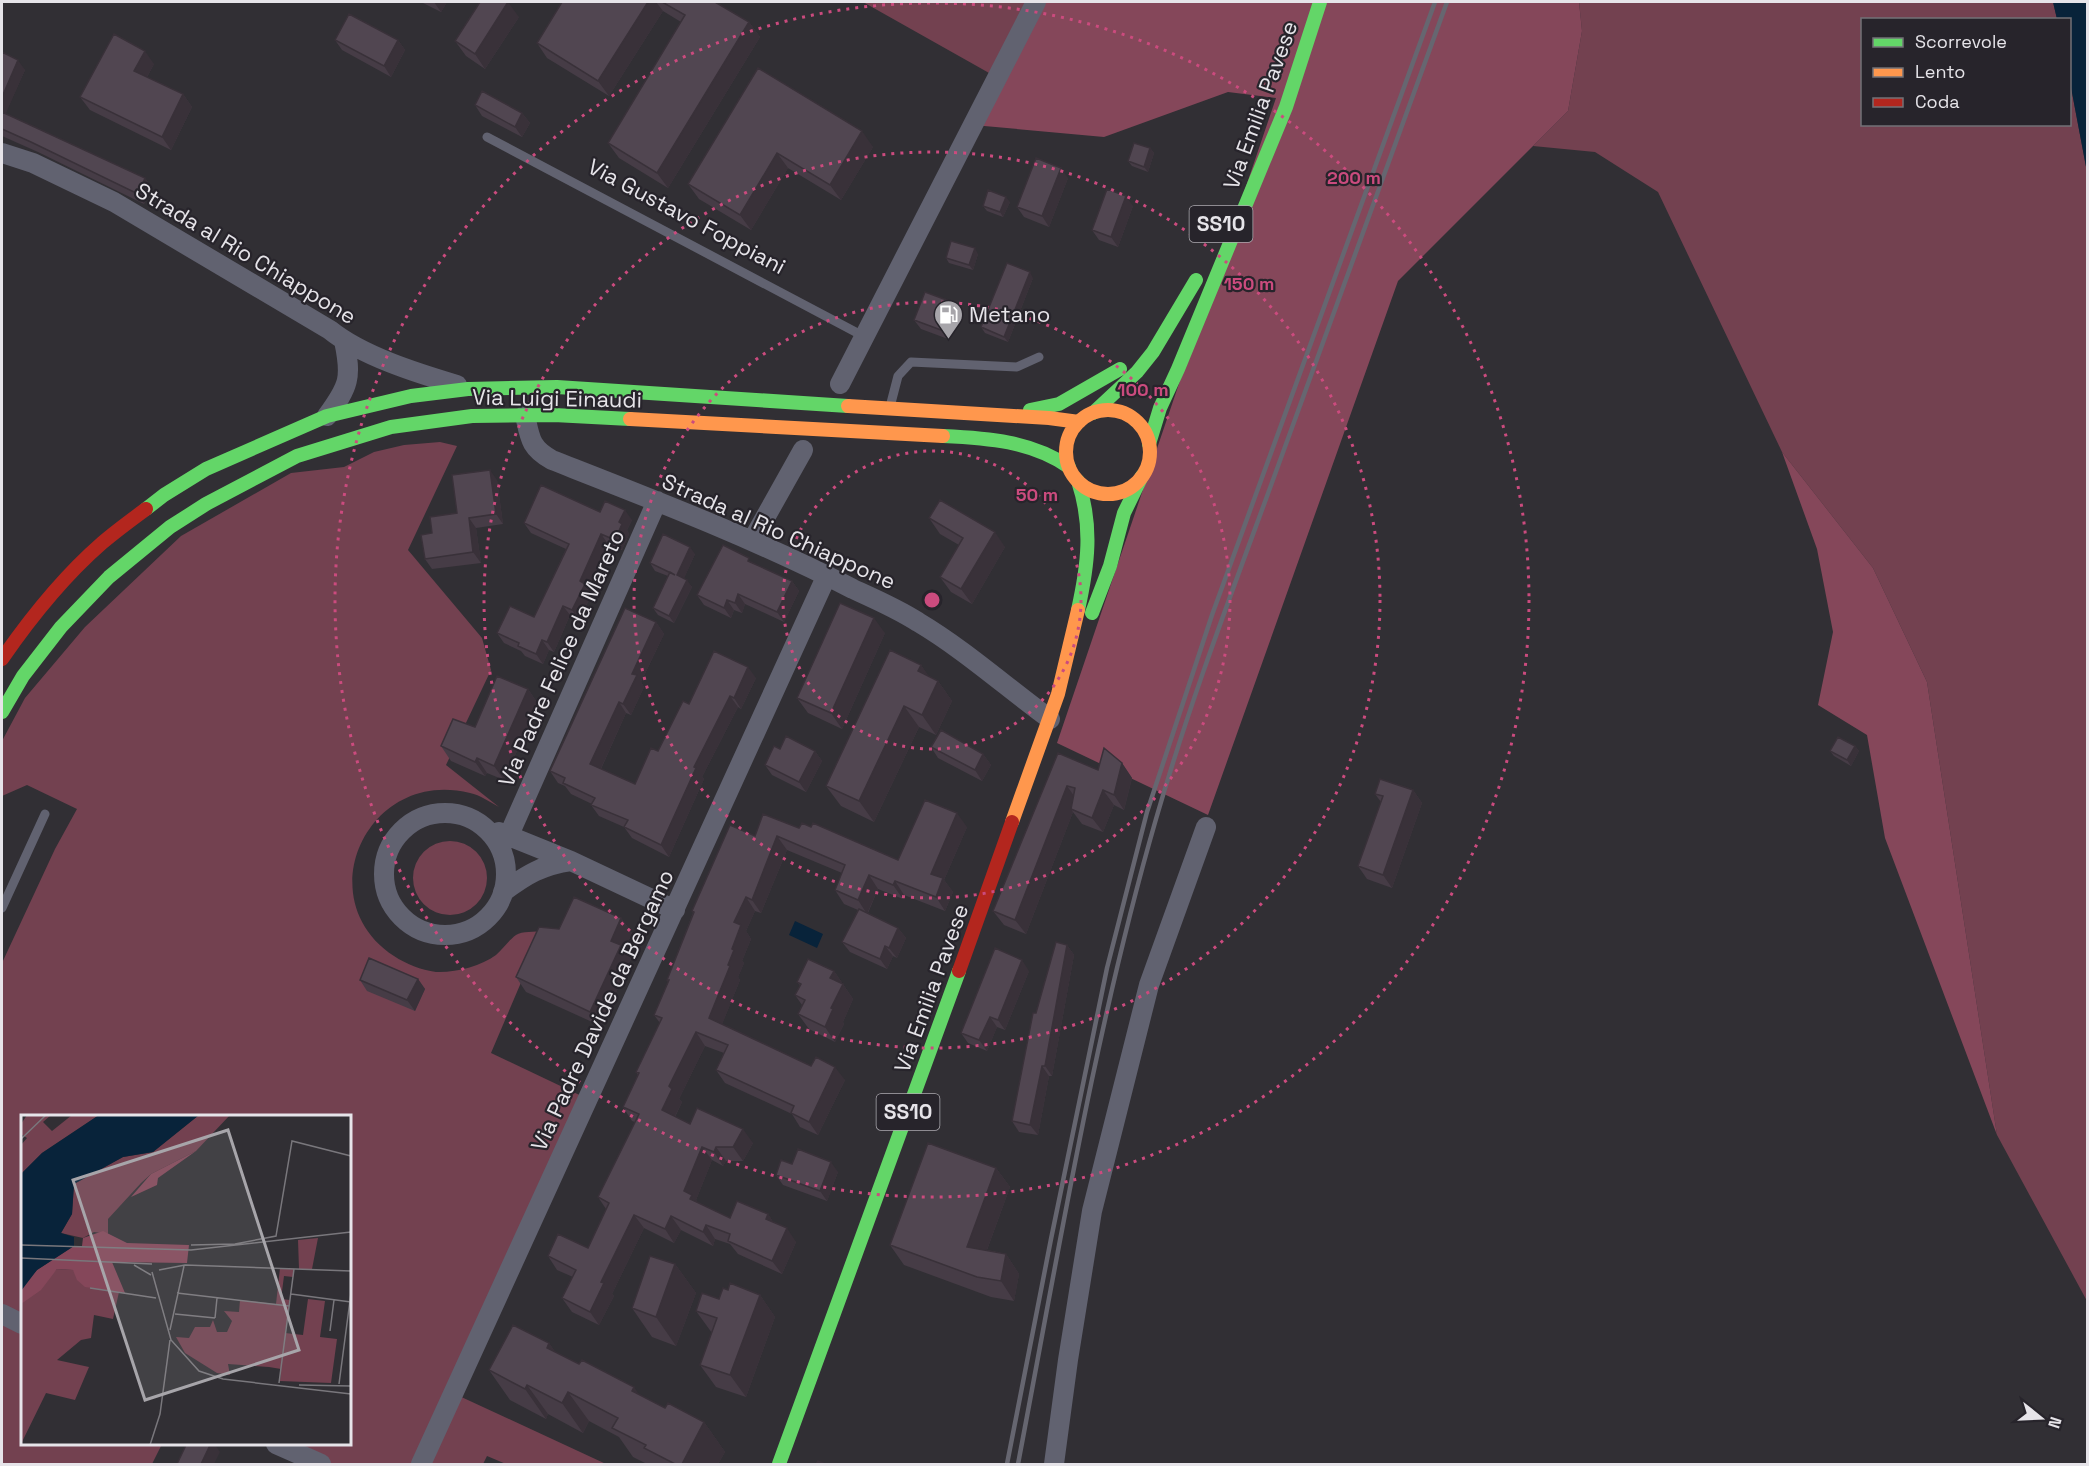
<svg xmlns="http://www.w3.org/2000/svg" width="2089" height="1466" font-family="'Space Grotesk',sans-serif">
	<rect width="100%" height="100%" fill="#312f34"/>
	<path fill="#734150" d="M863,2h174l-39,76z
		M1579,2h474l4,17 -195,1v104h208v-42l17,90v1129l-90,-166 -70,-453 -54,-114 -91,-116 -124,-260 -63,-40 -62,-6 35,-35 14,-80z
		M440,442l17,4 -49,104 74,88 9,32 -45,95 53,42c-9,-5 -19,-12 -29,-14 -102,-26 -163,106 -76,163 12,8 27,14 42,16 19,1 45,-6 60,-17 7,-6 13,-15 20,-20 6,-4 19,-3 27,-4l-52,122 99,47 -133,295 149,69h-100l-19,-8 -4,8h-155l-45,-20h67v-328h-328v328h140l-10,20h-150v-501l53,-114 22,-40 -50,-24 -25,11v-55l23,-43 60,-71 96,-91 110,-63 53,-6 30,-15 30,-7z
		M413 878a37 37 0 1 1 74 0a37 37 0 1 1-74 0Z"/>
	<path fill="#85475a" d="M1037,2h542l3,29 -14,80 -170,170 -190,534 -151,-72 219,-645 -48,-6 -124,45 -131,-12z
		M1782,452l91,116 54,114 70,453 -112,-297 -18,-103 -49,-30 15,-73 -16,-83z"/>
	<path fill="#08233a" d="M2053,2h34v170l-17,-90v-62l-13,-1z
		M795,921l28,13 -6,14 -28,-13z"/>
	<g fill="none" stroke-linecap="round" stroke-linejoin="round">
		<path stroke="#616270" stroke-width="9" d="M487,137l378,200
			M891,403l7,-27 13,-14 106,5 22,-10
			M2,908l43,-94"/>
		<path stroke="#616270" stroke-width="20" d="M2,153l31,10 81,39 216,128c32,26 87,43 127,55
			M840,384l196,-382
			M525,415c5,23 5,33 27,45 102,40 204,79 301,129 22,10 45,20 65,33 47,28 88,65 132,97
			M327,416c22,-30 25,-38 17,-75
			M752,541l51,-91
			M384 874a61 61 0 1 1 122 0a61 61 0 1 1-122 0Z
			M499,832l72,29 104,49
			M509,835l148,-334
			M503,892c23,-17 39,-27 68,-31
			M2,1314l20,10
			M276,1444l45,20
			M421,1464l406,-889
			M1054,1464l14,-104 24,-149 57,-226 57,-158"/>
		<path stroke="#63d668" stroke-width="14" d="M1030,410l29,-6 61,-35
			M1093,413l44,-41 16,-20 43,-72
			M943,436c44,2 89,5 126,31
			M1149,444l11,-36 18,-39 108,-262 34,-105
			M1078,481c15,45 10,84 0,129
			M146,509l18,-14 42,-26 121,-53 84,-20 57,-7 89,-2 291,19
			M1092,613l18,-47 14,-53 18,-37
			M2,712l21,-36 38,-49 48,-50 61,-50 36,-23 91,-48 94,-29 81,-11 82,-1 76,4
			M779,1464l180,-493"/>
		<path stroke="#ff974d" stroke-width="14" d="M848,406l201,12 30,4
			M1066 452a42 42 0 1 1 84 0a42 42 0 1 1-84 0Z
			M630,419l313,17
			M1012,822l46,-128 20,-84"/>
		<path stroke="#b3261e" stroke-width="14" d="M2,659c29,-42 61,-82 100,-116 14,-12 29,-23 44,-34
			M959,971l53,-149"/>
		<path stroke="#666670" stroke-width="4.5" d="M1007,1464l44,-225 56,-271 40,-156 65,-197 223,-613
			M1018,1464c41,-215 77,-434 138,-645 31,-108 71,-214 110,-320 60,-166 121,-331 181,-497"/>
	</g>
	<path fill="#463c46" d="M421,2h26l-6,10z
		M562,2h153l34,20 11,15 -92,151 -49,-30 -11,-15 73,-121 -18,-11 -54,85 -62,-38 -10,-15z
		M519,17l-34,52 -19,-13 -11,-15z
		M335,40h63l7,10 -14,27 -49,-27z
		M2,52l23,18 -20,44 140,64 7,10 -8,16 -106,-52 -36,-16z
		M154,64l-7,13 36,17 9,13 -21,43 -81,-40 -10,-13z
		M758,68l115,79 -32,53 -53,-32 -37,62 -52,-31 -11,-15z
		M475,105l47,8 8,10 -8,14 -40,-21z
		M1150,148l4,5 -6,19 -16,-6 -4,-5z
		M1068,178l-19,49 -25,-10 -7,-10z
		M1010,202l-7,15 -16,-6 -4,-5z
		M1133,206l-15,41 -19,-7 -7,-10z
		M978,254l-5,16 -24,-7 -3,-5z
		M1033,278l-25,64 -23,-9 -4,-6z
		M952,302l7,10 -11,27 -27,-10 -7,-9z
		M497,480l6,44 -27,4 5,35 -49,6 -7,-10 7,-26z
		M600,512l32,8 -5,10 2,4 -7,16 -14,-6 -20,45 4,5 -13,26 -9,-5 -16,37 -5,-2 -6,14 -18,-8 -4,-5 -17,-8 -7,-10 37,-16 32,-68 -35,-16 -7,-10z
		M929,518l76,29 -33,57 -21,-12 -11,-15 19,-32 -19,-11z
		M695,554l-11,24 8,9 -18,36 -16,-8 -5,-7 15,-32 -13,-5 -5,-8z
		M754,564l38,17 7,10 -15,31 -39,-18 -3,9 -8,-3 -3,8 -27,-13 -7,-10z
		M656,622l8,12 -23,48 3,5 -13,28 -5,-2 -25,56 34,15 23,-33 31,-47 67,-26 -15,31 -3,-2 -36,70 2,2 -35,78 -37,-19 -8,-11 -25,-11 -8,-11 1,-1 -21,-10 -6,-8 -7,-3 -8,-12z
		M885,633l-43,96 -34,-16 -11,-15z
		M921,665l7,11 10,5 14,20 -16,34 -17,-8 -45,95 -33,-16 -15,-20z
		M528,689l10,15 -34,76 -17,-7 -2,3 -34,-15 -10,-15 34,-19z
		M1855,746l4,5 -8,15 -17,-10 -4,-5z
		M931,747l52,7 8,11 -9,16 -44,-23z
		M780,749l35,2 7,10 -16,31 -34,-17 -7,-10z
		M1058,753l40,17 24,-7 10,15 -8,32 -10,-5 -11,27 -21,-8 -9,-12 -47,122 -22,-9 -11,-14z
		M1413,790l9,13 -30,85 -25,-9 -9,-13 23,-64 -6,-8z
		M811,827l87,33 69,-33 -23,53 9,12 -8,19 -41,-16 -1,4 -25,-10 -10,24 30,15 8,10 -9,20 -4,-2 -6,13 -37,-17 -8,-10 16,-32 -14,-6 -9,-14 7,-17 -55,-23 -26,63 -6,-2 -9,20 5,8 -9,22 2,2 -6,14 2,3 -18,44 89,42 34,14 -27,55 -18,-8 -8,-13 -67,-31 -9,-13 8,-17 -19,-7 -26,53 3,3 -7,15 15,7 63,19 -10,18h-17l-3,5 -11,-6 -16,40 2,3 32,15 38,-4 5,8 23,20 -14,32 -44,-20 -8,-10 -15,-5 -2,7 -32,-16 -7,13 -30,-15 -32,66 2,2 -15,29 -27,-13 -10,-14 11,-21 -16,-7 -9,-14 40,-8 18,-39 -8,-12 37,-75 -3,-1 -9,-14 15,-32 -2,-3 24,-49 -6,-8 14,-33 -1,-2 26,-67 -1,-2 63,-75z
		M621,918l11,15 -8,17 7,9 -30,67 -75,-34 -10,-15 43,-48z
		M1067,945l7,10 -22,121h-3l-11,59 -19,-3 -7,-11 24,-108z
		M834,971l19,28 -10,23 1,2 -9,18 -26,-13 -11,-15 4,-9 -7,-10 5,-10 -3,-3z
		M1029,971l-24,59 -8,-3 -10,24 -19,-8 -7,-10z
		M418,979l7,10 -10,22 -48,-20 -7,-11z
		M792,1164l46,8 -11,29 -44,-16 -7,-10z
		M996,1168l14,19 -23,63 19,4 13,20 -5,27 -23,-4 -87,-32 -14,-20z
		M675,1264l21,29 -20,53 -24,-9 -20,-29z
		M728,1290l32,5 15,22 -29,80 -30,-10 -16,-22 12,-32 -16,-22 23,-12z
		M549,1343l6,9 110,56 39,14 21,30 -7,12h-71l-14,-7 -14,-20 -30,-16 -6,12 -35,-19 -2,5 -36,-19 -21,-30z"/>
	<path fill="#393139" d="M434,2h13l-6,10z
		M508,2l11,15 -34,52 -10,-15z
		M648,2h8l7,9 -54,85 -11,-15z
		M749,22l11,15 -92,151 -11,-15z
		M398,40l7,10 -14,27 -7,-11z
		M145,51l9,13 -11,20 -9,-13z
		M18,60l7,10 -22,50 -1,-2v-21z
		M183,94l9,13 -21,43 -9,-13z
		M522,113l8,10 -8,14 -7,-10z
		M862,131l11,16 -32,53 -11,-15z
		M1150,148l4,5 -6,19 -4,-5z
		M777,153l11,15 -37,62 -11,-15z
		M1061,168l7,10 -19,49 -7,-11z
		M145,178l7,10 -8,16 -6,-10z
		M1126,196l7,10 -15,41 -7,-10z
		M1006,197l4,5 -7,15 -3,-5z
		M975,248l3,6 -5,16 -4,-5z
		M1030,272l3,6 -25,64 -4,-5z
		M952,302l7,10 -11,27 -7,-9z
		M490,470l7,10 6,44 -7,-10z
		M625,510l7,10 -5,10 2,4 -7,16 -7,-10 4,-18z
		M469,518l7,10 5,35 -8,-11z
		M995,532l10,15 -33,57 -11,-15z
		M601,534l7,10 -20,45 4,5 -13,26 -7,-10 8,-29z
		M690,547l5,7 -13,29 -5,-8z
		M687,580l5,7 -18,36 -5,-7z
		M792,581l7,10 -15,31 -7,-10z
		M738,594l7,10 -3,9 -7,-10z
		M727,600l7,10 -3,8 -7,-10z
		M563,606l7,9 -16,37 -7,-10z
		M874,618l11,15 -43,96 -11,-16z
		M656,622l8,12 -23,48 3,5 -13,28 -8,-11 9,-30z
		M542,640l7,10 -6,14 -7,-10z
		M921,665l14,20 -17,-14z
		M748,667l8,11 -15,31 -7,-11z
		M938,681l14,20 -16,34 -14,-20z
		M528,689l10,15 -34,76 -10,-14z
		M730,696l8,11 -36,70 2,2 -35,78 -8,-12 33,-78z
		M619,702l7,11 -28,62 -8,-11z
		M904,706l15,21 -45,95 -15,-21z
		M1855,746l4,5 -8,15 -4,-6z
		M815,751l7,10 -16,31 -7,-10z
		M983,754l8,11 -9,16 -7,-11z
		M477,758l10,15 -2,3 -10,-14z
		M1122,763l10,15 -8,32 -10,-15z
		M1067,786l10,14 -6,9 2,3 -47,122 -11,-14z
		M1103,790l11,15 -11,27 -11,-14z
		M1413,790l9,13 -30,85 -9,-13z
		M957,813l10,14 -23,53 9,12 -8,19 -9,-14 -5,-23z
		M777,836l10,14 -26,63 -9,-13z
		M869,875l9,14 -11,25 -9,-14z
		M895,881l9,14 -1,4 -10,-14z
		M746,897l9,14 -9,20 5,8 -9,22 2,2 -6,14 2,3 -21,52 -10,-14 19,-53 6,-43z
		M621,918l11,15 -8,17 7,9 -30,67 -11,-14 21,-71z
		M898,928l8,10 -9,20 -8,-10z
		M1067,945l7,10 -22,121 -7,-10z
		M885,946l8,10 -6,13 -7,-10z
		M1022,960l7,11 -24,59 -7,-10z
		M834,971l19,28 -10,23 1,2 -9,18 -10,-15 6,-19 -1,-30z
		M418,979l7,10 -10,22 -8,-11z
		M990,1017l7,10 -10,24 -8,-11z
		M696,1032l9,14 -26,53 3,3 -11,22 -9,-14 7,-24z
		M1042,1066l7,10 -11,59 -8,-10z
		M835,1067l10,13 -27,55 -9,-13z
		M743,1129l10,14 -10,18 -10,-14z
		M702,1147l10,13 -16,40 6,8 -3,5 -15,-22z
		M716,1147l10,14 -3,5 -9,-14z
		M831,1162l7,10 -11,29 -7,-10z
		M996,1168l14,19 -29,79 -14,-19z
		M768,1214l9,14 -11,-9z
		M634,1215l10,13 -32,66 2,2 -15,29 -9,-13 11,-30z
		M671,1216l10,14 -7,13 -9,-14z
		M706,1225l9,14 -2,7 -10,-14z
		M787,1228l9,14 -14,32 -10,-13z
		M1006,1254l13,20 -5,27 -13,-20z
		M675,1264l21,29 -20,53 -20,-29z
		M760,1295l15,22 -29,80 -16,-22z
		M549,1343l21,30 -23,-25z
		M527,1385l21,29 -2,5 -21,-30z
		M634,1387l21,30 -23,-26z
		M568,1392l21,29 -6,12 -21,-30z
		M704,1422l21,30 -7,12h-36z
		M211,1443h3l6,9 -6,12h-13z"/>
	<path fill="#514651" stroke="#393139" stroke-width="1.5" d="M480,2h28l-33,52 -20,-13z
		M562,2h86l-50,79 -61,-38z
		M662,2h53l34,20 -92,151 -49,-30 77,-128z
		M349,14l49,26 -14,26 -49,-26z
		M114,34l31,17 -11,20 49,23 -21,43 -82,-40z
		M2,52l16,8 -16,37z
		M758,68l104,63 -32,54 -53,-32 -37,62 -52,-31z
		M482,91l40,22 -7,14 -40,-22z
		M2,112l143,66 -7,16 -107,-52 -29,-13z
		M1134,143l16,5 -6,19 -16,-6z
		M1036,158l25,10 -19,48 -25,-9z
		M1107,189l19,7 -15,41 -19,-7z
		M988,190l18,7 -6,15 -17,-6z
		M951,241l24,7 -6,17 -23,-7z
		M1007,263l23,9 -26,65 -23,-10z
		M925,292l27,10 -11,28 -27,-10z
		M490,470l6,44 -27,4 4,34 -48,7 -4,-24 11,-2 -2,-16 27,-4 -5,-38z
		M541,485l59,27 5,-11 20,9 -6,12 3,2 -7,16 -14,-6 -21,47 5,3 -13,26 -9,-4 -16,36 -5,-2 -6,14 -18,-8 1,-3 -22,-10 13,-27 24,11 35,-73 -45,-21z
		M940,500l55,32 -34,57 -21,-12 23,-39 -34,-20z
		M663,534l27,13 -13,28 10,5 -18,36 -16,-8 17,-36 5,3 -25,-12z
		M723,545l26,13 -1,3 44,20 -15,31 -39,-18 -3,9 -8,-3 -3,8 -27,-13z
		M840,603l34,15 -43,95 -34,-15z
		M625,608l31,14 -24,52 5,1 -14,29 -4,-2 -29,62 45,20 16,-36 7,3 25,-50 6,3 25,-53 34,16 -14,31 -4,-2 -36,71 2,1 -35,77 -37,-18 4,-7 -37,-15 4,-7 -32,-15 2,-5 -15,-7z
		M890,650l31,15 -3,6 20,10 -16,34 -18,-9 -45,95 -33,-15z
		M497,676l31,13 -34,77 -17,-8 -2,4 -34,-16 12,-27 22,8z
		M941,730l42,24 -8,16 -44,-23z
		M786,736l29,15 -16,31 -34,-17 9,-19 6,3z
		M1838,737l17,9 -8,14 -17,-9z
		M1104,748l18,15 -8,32 -11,-5 -11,28 -21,-9 4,-21 -8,-2 -52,134 -22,-9 65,-158 40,17z
		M1380,779l33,11 -30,85 -25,-9 25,-70 -8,-2z
		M925,800l32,13 -26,61 12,4 -7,19 -41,-16 -2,4 -24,-10 -11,25 -23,-10 10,-25 -68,-29 -25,64 -6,-3 -12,25 7,3 -9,24 2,1 -6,15 2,1 -21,52 102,48 5,-9 19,10 -26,55 -18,-9 3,-7 -78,-36 12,-25 -32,-13 -27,54 3,3 -10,21 28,14 7,-16 46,21 -10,18h-17l-2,5 -12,-5 -18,44 8,4 -2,4 40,19 7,-17 31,13 -2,5 21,9 -15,33 -44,-20 2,-7 -24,-9 -3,7 -32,-16 -6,13 -31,-14 -33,67 3,1 -14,29 -28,-14 14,-28 -28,-14 10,-22 30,14 21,-45 -11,-6 41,-83 -16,-7 16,-34 -3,-1 26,-54 -8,-3 15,-35h-2l27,-68 -2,-1 38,-86 25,11 8,-22 36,14 3,-5 9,4 2,-4 85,37z
		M574,897l47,21 -10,23 10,4 -31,67 -74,-35 23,-50 20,2z
		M859,909l39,19 -9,20 -4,-2 -5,13 -38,-17z
		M1056,942l11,3 -22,121h-3l-12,59 -18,-4 21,-108h3z
		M995,948l27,12 -24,60 -8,-3 -11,23 -18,-7z
		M369,958l49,21 -11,21 -47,-20z
		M808,959l26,12 -4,7 13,6 -12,24 2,1 -8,18 -27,-13 7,-14 -10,-5 6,-11 -4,-2z
		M928,1143l68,25 -29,79 39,7 -5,27 -24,-4 -87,-32z
		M798,1149l33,13 -11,29 -44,-16 5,-15 11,4z
		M650,1256l25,8 -19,53 -24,-9z
		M730,1283l30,12 -30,80 -30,-10 17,-47 -21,-7 6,-18 17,6 4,-11 5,2z
		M513,1325l36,18 -2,5 32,16 3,-4 52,27 -2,4 33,17 3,-5 36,19 -22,42h-7l-31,-16 2,-3 -34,-17 6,-10 -50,-26 -6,11 -35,-18 -2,4 -36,-19z
		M187,1443h24l-10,21h-24z
		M818,1461l7,3h-9z"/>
	<g fill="none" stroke="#cb4b7e" stroke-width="3" stroke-dasharray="3 6">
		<circle cx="932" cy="600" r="149"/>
		<circle cx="932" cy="600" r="298"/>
		<circle cx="932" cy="600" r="448"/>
		<circle cx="932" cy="600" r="597"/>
	</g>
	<defs>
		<symbol id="fuel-pin" viewBox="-11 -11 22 30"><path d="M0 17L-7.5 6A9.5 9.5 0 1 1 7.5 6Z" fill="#a7a5aa" stroke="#27242b"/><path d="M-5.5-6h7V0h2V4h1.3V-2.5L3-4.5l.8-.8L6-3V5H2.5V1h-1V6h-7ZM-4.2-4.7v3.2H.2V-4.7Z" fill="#fff"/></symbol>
	</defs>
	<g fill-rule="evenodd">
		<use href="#fuel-pin" x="932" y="298" width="33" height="45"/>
	</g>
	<g text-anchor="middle" stroke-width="4.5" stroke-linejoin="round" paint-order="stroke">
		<g fill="#27242b" stroke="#adaab0" stroke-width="1.5">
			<rect x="1189.5" y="206" width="63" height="36" rx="4.5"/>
			<rect x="876.5" y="1094" width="63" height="36" rx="4.5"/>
		</g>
		<g font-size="21" font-weight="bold" fill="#e6e4e9">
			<text x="1221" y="231">SS10</text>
			<text x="908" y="1119">SS10</text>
		</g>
		<g font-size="22" fill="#e6e4e9" stroke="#27242b">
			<text transform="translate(1260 105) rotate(-70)" y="8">Via Emilia Pavese</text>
			<text transform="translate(687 216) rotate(28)" y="8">Via Gustavo Foppiani</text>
			<text transform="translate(246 253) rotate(31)" y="8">Strada al Rio Chiappone</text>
			<text transform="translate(557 398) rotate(1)" y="8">Via Luigi Einaudi</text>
			<text transform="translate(779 531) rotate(24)" y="8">Strada al Rio Chiappone</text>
			<text transform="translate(561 658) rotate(-66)" y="8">Via Padre Felice da Mareto</text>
			<text transform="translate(931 988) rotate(-70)" y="8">Via Emilia Pavese</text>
			<text transform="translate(602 1010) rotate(-65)" y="8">Via Padre Davide da Bergamo</text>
		</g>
		<g font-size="22" fill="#e6e4e9" stroke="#27242b" text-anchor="start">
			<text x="969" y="322">Metano</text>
		</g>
	</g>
	<g transform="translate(21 1115)">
		<rect width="330" height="330" fill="#312f34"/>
		<path d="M6,0h24l-8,7 9,9 20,-16h27l-57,38 -21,21v-29l6,-7 -6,-4v-10zM178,0h31l-34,36 -45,23 -10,9 -33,36v15l-14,-2 -11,6 -22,-5 11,-19 2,-30 49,-27 30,-5zM297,123l-6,31h-13l-1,-29zM259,153l14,1 -1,8 -9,-1 -3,23 9,1 -5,33 18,2 5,-36 17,2 -5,36 17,2 -6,44 -51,-2 1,-12 -12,-2 -41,-3 2,11 -13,-2 -32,-20 -9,-16 13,1 6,-11h15l3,-7 4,12h10l5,-11 -8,-10 15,1 1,-12 36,4zM36,154l16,1 46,22 -6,27 -19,-4 -3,23 -10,2 -24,20 32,7 -14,33 -29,-7 -25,51v-140z" fill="#734150"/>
		<path d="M175,36l-38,27 -1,7 -26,12 20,-23zM82,116l24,12 62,2 -2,18 -75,-1 13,31 -40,-6 -8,-7 -4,-10 -16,-1 -16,21 -20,14 1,-17 15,-17 37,-24h8l1,-8z" fill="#85475a"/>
		<path d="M78,0h100l-46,37 -30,5 -49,27 -2,30 -11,19 13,4v9l-37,24 -16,21v-117l21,-21z" fill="#08233a"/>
		<path fill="none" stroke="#79777c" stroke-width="1.5" d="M0,24l25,-24M0,130l170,5 160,-18M170,130l44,-1 41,-8 16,-95 59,15M0,143l131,6M113,150l17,10M138,155l26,-5 166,6M131,157l19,68 28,31 24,8 128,15M69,173l66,10M156,178l112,13M270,179l60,8M154,199l40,4M194,203l2,-20M149,215l14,-64M309,216l4,-31M258,268l15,-114M318,269l12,-91M278,270l52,1M129,330l10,-31 10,-74"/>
		<path fill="#a7a5aa" fill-opacity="0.15" stroke="#a7a5aa" stroke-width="3" d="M207,15l71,220 -154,50 -72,-220z"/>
		<rect width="330" height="330" fill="none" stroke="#e6e4e9" stroke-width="3"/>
	</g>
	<circle cx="932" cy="600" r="9" fill="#cb4b7e" stroke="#27242b" stroke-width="3"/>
	<g font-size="18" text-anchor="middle" font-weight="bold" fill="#cb4b7e" stroke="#27242b" stroke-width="4.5" stroke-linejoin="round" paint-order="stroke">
		<text x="1354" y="184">200 m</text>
		<text x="1249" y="290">150 m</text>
		<text x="1143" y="396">100 m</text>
		<text x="1037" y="501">50 m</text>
	</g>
	<rect width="2089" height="1466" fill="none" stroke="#e6e4e9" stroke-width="6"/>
	<rect x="1861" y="18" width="210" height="108" fill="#27242b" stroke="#737177" stroke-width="1.5"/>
	<rect x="1873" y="38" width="30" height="9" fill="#63d668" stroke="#737177" stroke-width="1.5"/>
	<text x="1915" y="48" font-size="18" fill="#e6e4e9">Scorrevole</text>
	<rect x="1873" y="68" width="30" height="9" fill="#ff974d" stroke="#737177" stroke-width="1.5"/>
	<text x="1915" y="78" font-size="18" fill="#e6e4e9">Lento</text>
	<rect x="1873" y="98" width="30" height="9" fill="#b3261e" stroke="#737177" stroke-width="1.5"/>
	<text x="1915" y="108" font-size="18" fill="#e6e4e9">Coda</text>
	<g transform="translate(2041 1418) rotate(108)" stroke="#27242b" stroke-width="4.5" paint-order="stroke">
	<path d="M0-4.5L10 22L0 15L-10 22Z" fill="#e6e4e9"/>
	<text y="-9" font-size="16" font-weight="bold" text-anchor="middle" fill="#e6e4e9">N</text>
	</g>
</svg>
